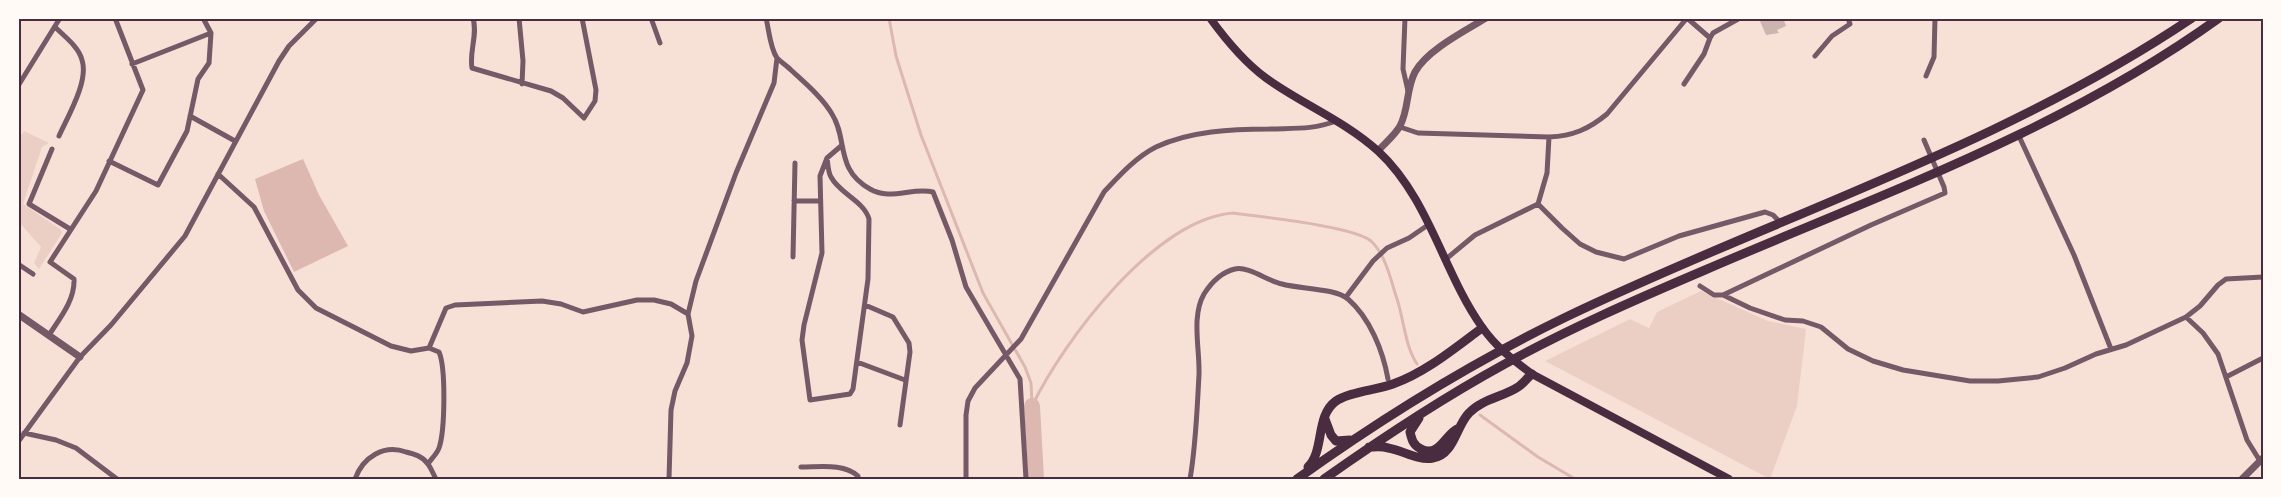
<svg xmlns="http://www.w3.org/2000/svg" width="2281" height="497" font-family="'Work Sans',sans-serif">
	<rect width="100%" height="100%" fill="#f7e1d7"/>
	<path fill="#ebcfc5" d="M24,131l25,12 -7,4 -19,57 37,25 2,4 -23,36 -5,-6 7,-16 -23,-26v-81z
		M1701,291l67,30 38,8 -9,77 -27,73 -225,-118 85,-42 19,9 8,-16z"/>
	<path fill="#dcb8b0" d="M303,159l16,36 29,51 -54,26 -30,-61 -9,-32z"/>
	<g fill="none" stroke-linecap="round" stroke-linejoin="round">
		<path stroke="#dcb8b0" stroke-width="3" d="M889,18l7,38 25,79 62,158 42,74 6,16 1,21
			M1032,406c32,-66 123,-187 201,-193 27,4 120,13 138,28 15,14 20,40 26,58 7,21 8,47 20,65
			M1480,415l58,42 37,22"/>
		<path stroke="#dcb8b0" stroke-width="16" d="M1032,406l4,73"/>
	</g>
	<path fill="#ccb4b1" d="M1766,18h17l3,8 -9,4 2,3 -13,2 -6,-14z"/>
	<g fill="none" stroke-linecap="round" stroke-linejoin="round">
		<path stroke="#755966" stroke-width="5" d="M473,18c5,17 -4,33 -1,50l79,23 12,7 21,20 11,-17 1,-11 -14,-72
			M519,18l4,43 -1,23
			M651,18l9,25
			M766,18c3,12 4,30 11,40 4,4 10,8 14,12 14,13 31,27 41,44 16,25 3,56 38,75 20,12 42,-2 63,3l19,48 14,47 54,92 6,100
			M1405,18l-2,51 5,22
			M55,27c9,9 24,20 27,33 7,21 -14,56 -23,76
			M1710,38l3,-5 27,-15
			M1815,56l17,-20 18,-12 -2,-6
			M132,64l79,-31
			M1926,76l8,-19 1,-39
			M1684,84l20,-30 6,-16 -23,-20
			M18,86l42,-68
			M190,116l45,25
			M1400,127l18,6 131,4c24,-1 40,-8 58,-23l80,-96
			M2018,134l56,121 37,94
			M52,149l-23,55 41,25
			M827,158c1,6 1,14 4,19 9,17 33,24 38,42l-1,60 -15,110 -3,5 -40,6 -8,-60 2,-15 18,-72 -2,-77 7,-18 14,-12
			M109,161l49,24 29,-54 11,-52 11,-16 2,-30 -8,-15
			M218,174l36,33 44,83 18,18 75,38 20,5 18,-3 10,4c7,16 6,79 0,96 -2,6 -8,11 -11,16
			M794,201h26
			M1538,204l24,24 18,16 16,8 28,7 55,-23 86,-24 8,3 7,7
			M793,257l2,-94
			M1446,259l29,-24 63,-31 9,-31 2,-36
			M18,264l15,10
			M1700,286l14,9h9l27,13 35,12 18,1 18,6 27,22 25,12 30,9 67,11h28l40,-4 27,-9 31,-14 30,-9 60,-28 14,-11 18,-21 8,-6 37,-2
			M1723,295l148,-70 74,-32 -1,-6 -20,-47
			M1346,297l27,-36 14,-13 22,-10 19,-13
			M865,305l28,12 16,26 1,9 -10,73
			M2186,317l17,16 15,21 29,86 13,21
			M49,335c11,-17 26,-35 25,-56l-24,-17 46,-71 47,-101 -28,-72
			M429,348l17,-40 9,-3 87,-4 19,3 22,8 54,-12h17l17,4 17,10
			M857,362l48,18
			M2226,377l37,-19
			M24,433l32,7 20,8 41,31
			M18,442l62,-85 31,-32 74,-89 94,-175 10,-15 28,-28
			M801,467c19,0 43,-4 57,9v3
			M355,479c8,-22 29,-35 51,-27 8,2 16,4 21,11 4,4 6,11 9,16
			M669,479l2,-69 4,-19 12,-28 5,-27 -4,-22 8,-33 40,-108 38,-90 3,-25
			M966,479v-64l2,-14 7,-13 46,-49 83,-147c15,-16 32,-35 52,-45 34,-16 76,-18 113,-18 24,-1 44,1 67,-8
			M1190,479c6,-34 7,-70 9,-104 1,-26 -8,-58 5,-81 7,-11 18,-22 31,-25 13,-3 33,12 47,15 17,5 53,4 66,15 22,19 35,52 40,80"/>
		<path stroke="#755966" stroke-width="7" d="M1378,151c7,-8 17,-16 22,-25 9,-17 6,-37 15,-54 12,-22 50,-41 71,-54
			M18,314l62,43
			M2242,479l21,-21"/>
		<path stroke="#4a2c40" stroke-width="8" d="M1210,18c16,22 34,44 56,60 36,26 79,43 112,73 51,47 65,121 104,176 14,20 31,33 50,47l197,105"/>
		<path stroke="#4a2c40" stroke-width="9" d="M1419,418l-9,14c2,8 3,13 11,17 18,9 24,-14 36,-20
			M1325,419l6,16 5,6 14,-1
			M1369,447c6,0 13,-1 19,1 14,2 30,13 45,10 21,-3 23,-32 36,-45 13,-14 34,-16 49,-26 5,-3 9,-9 14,-13
			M1308,467c17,-17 7,-51 28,-66 13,-9 41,-11 57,-17 32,-11 62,-36 89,-56
			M1297,479c85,-61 174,-116 269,-162 208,-100 433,-169 626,-299
			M1324,479c58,-41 117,-80 179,-114 65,-36 134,-66 202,-95 174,-75 359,-140 514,-252"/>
	</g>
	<rect width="2281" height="497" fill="none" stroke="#fffaf5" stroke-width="39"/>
	<rect x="20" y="20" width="2242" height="458" fill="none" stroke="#4a2c40" stroke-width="2"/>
</svg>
